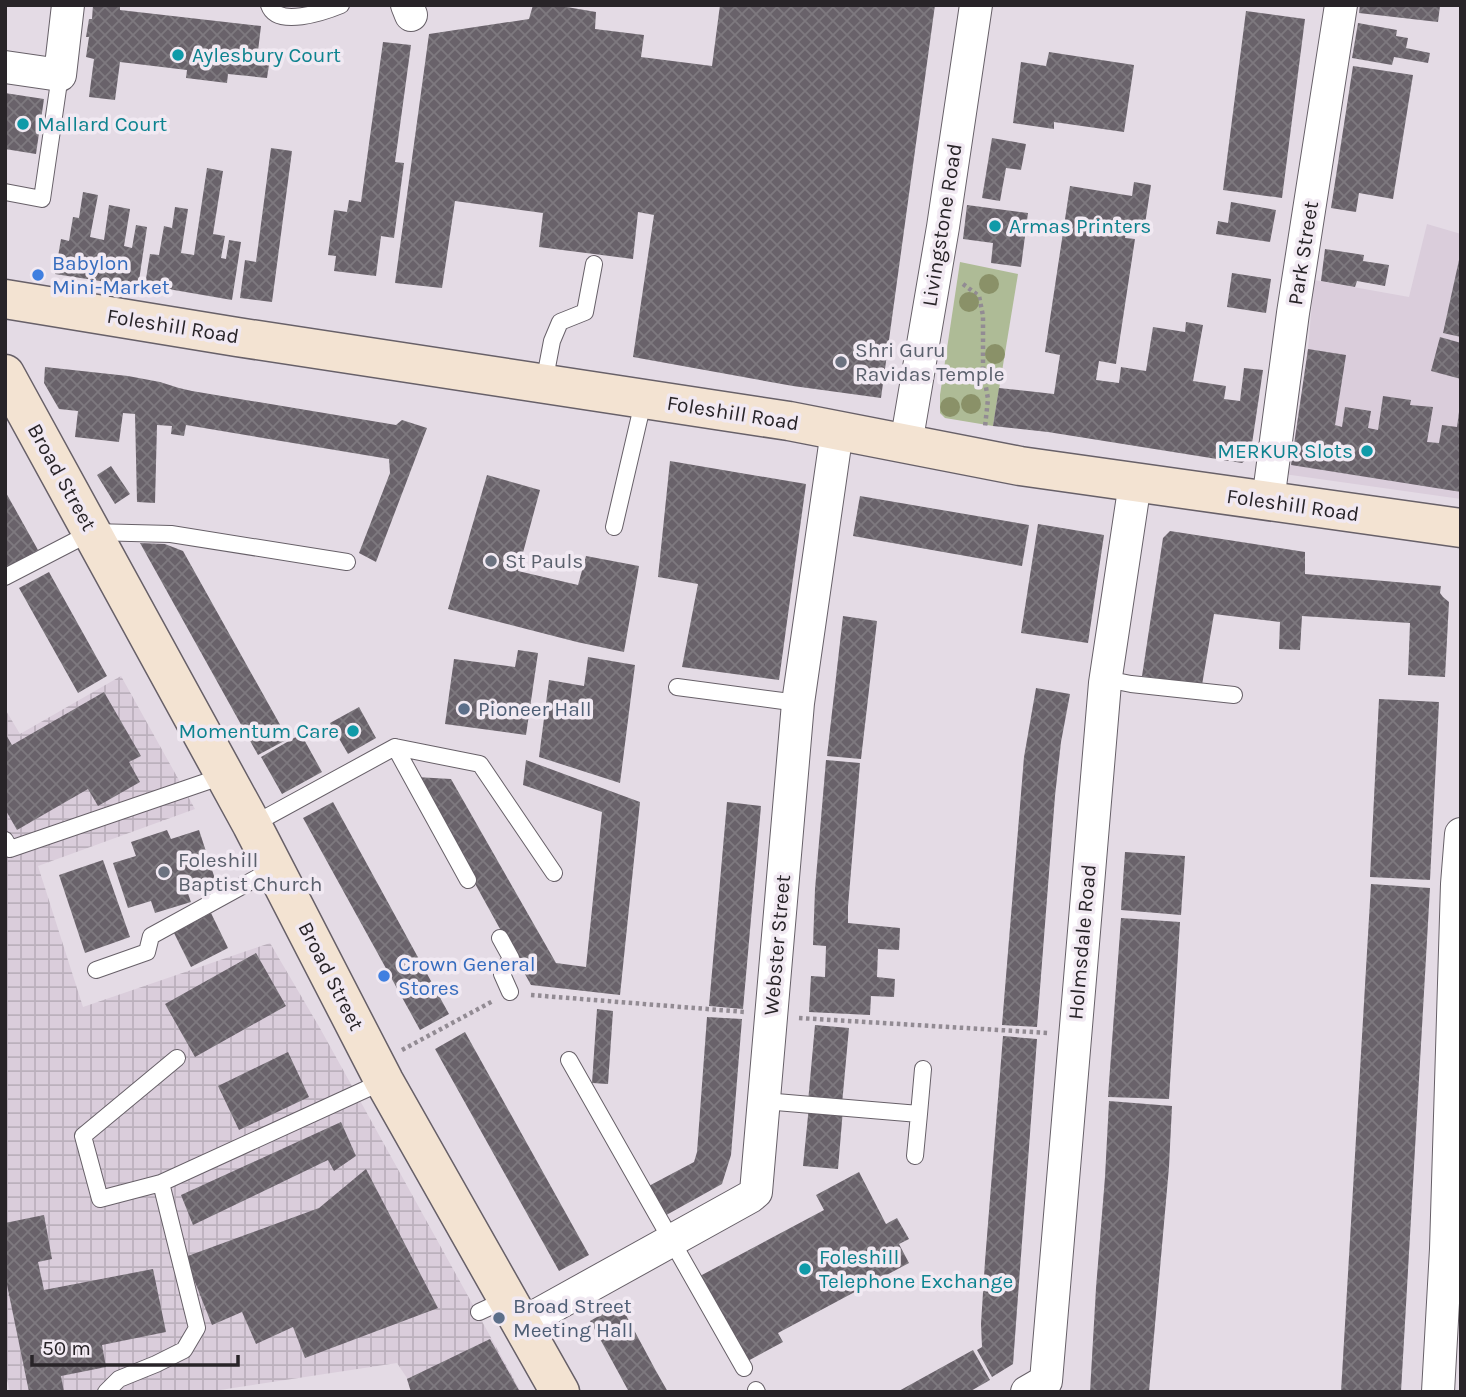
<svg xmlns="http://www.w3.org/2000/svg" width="1466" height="1397" font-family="Karla,sans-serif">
	<defs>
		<pattern id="industrial-grid" width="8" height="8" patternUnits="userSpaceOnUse" patternTransform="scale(1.75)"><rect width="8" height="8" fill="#dacddb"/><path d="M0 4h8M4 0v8" fill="none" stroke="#bbb0bc"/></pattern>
		<pattern id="building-cross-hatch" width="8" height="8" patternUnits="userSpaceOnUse" patternTransform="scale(1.75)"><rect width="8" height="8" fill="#69626a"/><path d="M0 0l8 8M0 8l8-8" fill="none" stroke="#7e797f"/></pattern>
	</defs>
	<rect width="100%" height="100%" fill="#e4dbe5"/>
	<path fill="#dacddb" d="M1427,224l34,10v265l-177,-25 7,-9 17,-116 6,-69 95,17z"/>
	<path fill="url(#industrial-grid)" d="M121,676l74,133 -157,57 45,141 187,-64 51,87 200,362h-110l-4,-14 -10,-15 -190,29h-197l-5,-22v-661l15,25z"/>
	<path fill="#aebb96" d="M960,262l58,12 -25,152 -48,-8 -5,-5v-18z"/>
	<path fill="url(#building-cross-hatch)" d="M93,5h27v5l141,16 -3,25 13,1 -4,26 -39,-4 -1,9 -41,-5 1,-8 -67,-8 -5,38 -26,-3 5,-38 -8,-2 3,-20h-3l3,-18h3z
		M533,5h22l41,7 -1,17 49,6 -3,22 71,9 8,-61h215l-54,393 -88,-12 -160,-29 21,-142 -16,-3 -5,47 -94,-12 4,-34 -88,-12 -13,87 -47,-5 34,-249 100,-15z
		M1360,5l80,1 -2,16 -79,-9z
		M1246,11l59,8 -23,179 -59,-8z
		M1358,23l39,7 -1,6 12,2 -2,10 24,5 -2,10 -34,-6 -2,8 -40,-7z
		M383,42l28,3 -16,117 9,1 -10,75 -13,-2 -5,40 -42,-5 2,-15 -8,-1 6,-45 13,2 2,-12 12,2z
		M1049,52l85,13 -10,67 -70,-10v7l-41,-6 8,-61 25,4z
		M1353,66l60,9 -20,124 -34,-6 -3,19 -25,-4z
		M5,93l39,6 -8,55 -31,-5z
		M992,138l34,6 -5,26 -15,-2 -6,33 -18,-3z
		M271,148l21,3 -20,151 -32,-4 5,-38 11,2z
		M207,168l16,3 -10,63 12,2 -4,22 5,1 3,-19 12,2 -9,58 -87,-15 5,-31 9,1 5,-29 8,2 3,-21 13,2 -7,44 13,2z
		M1134,182l17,3 -6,39 -17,-3 -3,17 10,1 -19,125 -17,-3 -3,19 23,3 2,-16 25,4 7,-44 32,5 1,-10 17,3 -10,56 33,5 -2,13 16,2 4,-33 19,2 -13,87 -8,6 -194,-31 -55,-6 6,-38 55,6 6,-39 -15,-3 25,-166 62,10z
		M83,192l15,3 -8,42 14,3 5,-35 21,4 -6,37 8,2 4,-23 11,2 -9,60 -83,-13 6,-35 8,2 4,-24 6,1z
		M1231,202l45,8 -6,32 -54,-8 2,-13 10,2z
		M967,205l61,8 -7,54 -30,-4 2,-20 -30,-4z
		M1325,249l39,6 -1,6 26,4 -4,21 -28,-5 -2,6 -34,-6z
		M1459,260l2,1v76l-18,-4z
		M1232,273l39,6 -5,34 -39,-6z
		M1440,337l21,6v36l-30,-8z
		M1308,349l38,6 -11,70 7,2 3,-20 26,4 -3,17 10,2 5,-34 28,4 -1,5 23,2 -6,35 12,1 3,-18 15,2 2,-15h2v80l-170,-27z
		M45,367l83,9 32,6 19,6 13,3 204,34 6,-5 25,8 -51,134 -17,-9 31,-80 -1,-14 -203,-34 -2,11 -13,-2 1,-8 -15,-1 -2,78 -18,-1 -2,-88 -12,-1 -4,29 -44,-5 3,-26 -19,-2 -15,-26z
		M670,461l136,23 -27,196 -97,-13 16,-83 -40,-7z
		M111,466l19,28 -15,10 -18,-29z
		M487,475l53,15 -22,81 60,14 8,-29 53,10 -15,86 -47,-10 -129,-33z
		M5,491l33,59 -30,17 -3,-6z
		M860,496l169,29 -7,41 -169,-30z
		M1038,524l66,11 -16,108 -67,-10z
		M1170,531l135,21v22l136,12 -1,7 3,4 6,5 -4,75 -37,-2 2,-52 -108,-7 -2,34 -21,-1 1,-27 -66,-8 -12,71 -60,-9 21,-138z
		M140,543l25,1 18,7 105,188 -30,16z
		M49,572l58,104 -29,17 -59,-105z
		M843,616l34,5 -16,138 -34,-3z
		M518,650l20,3 -12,82 -81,-11 9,-65 61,8z
		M588,657l47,8 -15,118 -81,-26 10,-77 35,6z
		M1036,688l34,6 -9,48 -6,54 -18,231 -35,-2 22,-268z
		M104,692l37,64 -12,6 11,20 -42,24 -10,-17 -71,41 -12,-21v-76l7,12z
		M1379,699l60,3 -9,178 -60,-3z
		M359,707l17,31 -28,16 -18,-31z
		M301,734l21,38 -40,22 -21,-37z
		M526,760l114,42 -20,193 -89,-10 -115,-208 35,2 105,184 30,4 16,-155 -79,-27z
		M826,760l34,3 -12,144v16l52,5 -1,22 -21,-1 -1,28 18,2 -1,18 -23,-1 -1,19 -61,-3 2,-36 14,1 1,-31 -13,-1 2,-56z
		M333,802l116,212 -29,16 -117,-212z
		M727,802l34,4 -18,203 -34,-3z
		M167,830l4,9 28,-9 17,52 -29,9 4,11 -36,11 -4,-12 -23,7 -15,-45 23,-7 -5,-14z
		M1125,852l60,4 -4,59 -60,-5z
		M103,860l27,77 -45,16 -26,-78z
		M1371,884l59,4 -29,504h-60z
		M211,913l17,35 -37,19 -17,-34z
		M1121,918l59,4 -11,177 -61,-2z
		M256,953l30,53 -91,51 -30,-53z
		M597,1009l16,2 -5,73 -16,-1z
		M707,1017l35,2 -11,136 -9,29 -61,34 -16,-30 49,-26 3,-10z
		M815,1025l34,3 -7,76 -34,-2z
		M465,1032l124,223 -30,16 -124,-222z
		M1003,1036l34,3 -24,325 -21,13 -15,-27 5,-3 -1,-23 4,-63z
		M288,1052l21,45 -70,33 -21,-44z
		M1109,1101l63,5 -3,61 -20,225h-59l6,-104 9,-111z
		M809,1106l34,3 -5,60 -35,-3z
		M341,1122l15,34 -22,15 -6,-11 -135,65 -12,-30z
		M366,1169l72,139 -133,50 -12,-31 -37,17 -14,-32 -30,13 -27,-68 134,-49z
		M859,1172l27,52 11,-6 12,21 -10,5 10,19 -131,70 5,9 -37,20 -46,-86 124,-66 -8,-15z
		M44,1215l8,44 -14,3 6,28 109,-21 13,63 -64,13 4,22 -45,9 3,16h-35l-24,-117v-52z
		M620,1304l36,67 12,21h-39l-24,-44 -15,-27z
		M490,1339l30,53h-109l-4,-13z
		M973,1350l17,30 -21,12h-72z"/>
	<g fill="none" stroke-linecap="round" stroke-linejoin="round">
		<defs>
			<path id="lane" d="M269,5c8,23 55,7 72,0
				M5,192l37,7 18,-124
				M544,383l8,-42 8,-19 25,-10 9,-48
				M614,527l30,-129
				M5,577l87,-45 79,2 176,28
				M1106,679l25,5 103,11
				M677,687l121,16
				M395,747l73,133
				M252,825l143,-78 85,17 74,109
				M5,840l5,9 216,-74
				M500,938l11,20 -9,16 8,18
				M96,970l51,-18 4,-16 124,-68
				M177,1058l-94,78 17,63 61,-16 223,-102
				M569,1060l175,308
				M764,1101l155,13 -4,42
				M919,1114l4,-45
				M479,1312l28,-13
				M756,1390l1,2
				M106,1392l13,-13 37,-15 28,-14 13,-22 -36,-145"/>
			<path id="street" d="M407,5l4,10
				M5,67l55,8 8,-70
				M906,444l37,-217 33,-222
				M1268,501l25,-188 48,-308
				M521,1324l229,-127 6,-5 42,-489 39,-272
				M1027,1392l19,-11 59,-698 30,-200
				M1438,1392l8,-143 11,-365 4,-50"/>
			<path id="secondary" d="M5,299l232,38 552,84 231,45 441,62
				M5,374l247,451 132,256 176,311"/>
		</defs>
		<use href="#lane" stroke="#676068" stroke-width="18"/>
		<use href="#street" stroke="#676068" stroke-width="34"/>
		<use href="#secondary" stroke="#676068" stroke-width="41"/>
		<path stroke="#928b93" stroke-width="4.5" stroke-dasharray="3.5 3.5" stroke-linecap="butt" d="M963,284l16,12 4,20v54l5,29 -3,28
			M531,995l214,17
			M799,1018l250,15
			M402,1050l91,-49"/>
		<use href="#lane" stroke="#fff" stroke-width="16"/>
		<use href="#street" stroke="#fff" stroke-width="32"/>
		<use href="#secondary" stroke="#f3e3d2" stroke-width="38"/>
	</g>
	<g fill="#8a9168">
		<circle cx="989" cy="284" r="10"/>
		<circle cx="969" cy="302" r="10"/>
		<circle cx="995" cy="354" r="10"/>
		<circle cx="971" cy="404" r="10"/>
		<circle cx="950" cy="407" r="10"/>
	</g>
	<g fill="#0f9aa8" stroke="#f1e9f2" stroke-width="2.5">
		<circle cx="178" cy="55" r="7"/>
		<circle cx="23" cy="124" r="7"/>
		<circle cx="995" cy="226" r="7"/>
		<circle cx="1367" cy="451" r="7"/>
		<circle cx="353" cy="731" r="7"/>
		<circle cx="805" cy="1269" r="7"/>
	</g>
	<g fill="#3f7fe0" stroke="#f1e9f2" stroke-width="2.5">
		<circle cx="38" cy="275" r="7"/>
		<circle cx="384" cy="976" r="7"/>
	</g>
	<g fill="#6b7280" stroke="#f1e9f2" stroke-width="2.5">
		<circle cx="841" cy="362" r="7"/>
		<circle cx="491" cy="561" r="7"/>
		<circle cx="164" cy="872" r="7"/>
	</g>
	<g fill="#5c6f8a" stroke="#f1e9f2" stroke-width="2.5">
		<circle cx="464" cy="709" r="7"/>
		<circle cx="499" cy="1318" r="7"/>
	</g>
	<g text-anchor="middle" stroke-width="7" stroke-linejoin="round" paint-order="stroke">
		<g font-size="21" fill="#0d838f" stroke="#f1e9f2" text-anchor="start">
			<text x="192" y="62">Aylesbury Court</text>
			<text x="37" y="131">Mallard Court</text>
			<text x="1009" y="233">Armas Printers</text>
			<text x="1353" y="458" text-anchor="end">MERKUR Slots</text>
			<text x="339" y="738" text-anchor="end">Momentum Care</text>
			<text x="819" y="1264">Foleshill<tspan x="819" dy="24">Telephone Exchange</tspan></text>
		</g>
		<g font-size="21" fill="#282428" stroke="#f1e9f2">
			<text transform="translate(942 225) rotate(-81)" y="7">Livingstone Road</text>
			<text transform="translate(1303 253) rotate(-81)" y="7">Park Street</text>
			<text transform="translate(173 326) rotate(9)" y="7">Foleshill Road</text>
			<text transform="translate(733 413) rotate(9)" y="7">Foleshill Road</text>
			<text transform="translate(62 477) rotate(61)" y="7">Broad Street</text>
			<text transform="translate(1293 505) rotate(8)" y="7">Foleshill Road</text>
			<text transform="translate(1082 942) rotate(-85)" y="7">Holmsdale Road</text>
			<text transform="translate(777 945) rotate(-85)" y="7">Webster Street</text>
			<text transform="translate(331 976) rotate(63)" y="7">Broad Street</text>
		</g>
		<g font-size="21" fill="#366cbe" stroke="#f1e9f2" text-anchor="start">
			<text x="52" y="270">Babylon<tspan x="52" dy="24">Mini-Market</tspan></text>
			<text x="398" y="971">Crown General<tspan x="398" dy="24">Stores</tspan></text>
		</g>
		<g font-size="21" fill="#5b616d" stroke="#f1e9f2" text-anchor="start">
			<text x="855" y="357">Shri Guru<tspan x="855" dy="24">Ravidas Temple</tspan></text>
			<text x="505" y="568">St Pauls</text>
			<text x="178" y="867">Foleshill<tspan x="178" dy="24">Baptist Church</tspan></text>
		</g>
		<g font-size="21" fill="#4e5e75" stroke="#f1e9f2" text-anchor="start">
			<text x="478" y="716">Pioneer Hall</text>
			<text x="513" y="1313">Broad Street<tspan x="513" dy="24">Meeting Hall</tspan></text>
		</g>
	</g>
	<rect width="1466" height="1397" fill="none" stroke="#282428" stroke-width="14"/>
	<path d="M32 1355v10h206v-10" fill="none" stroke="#282428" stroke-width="3.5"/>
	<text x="42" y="1355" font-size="21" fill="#282428" stroke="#f1e9f2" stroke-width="5" paint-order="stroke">50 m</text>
</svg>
